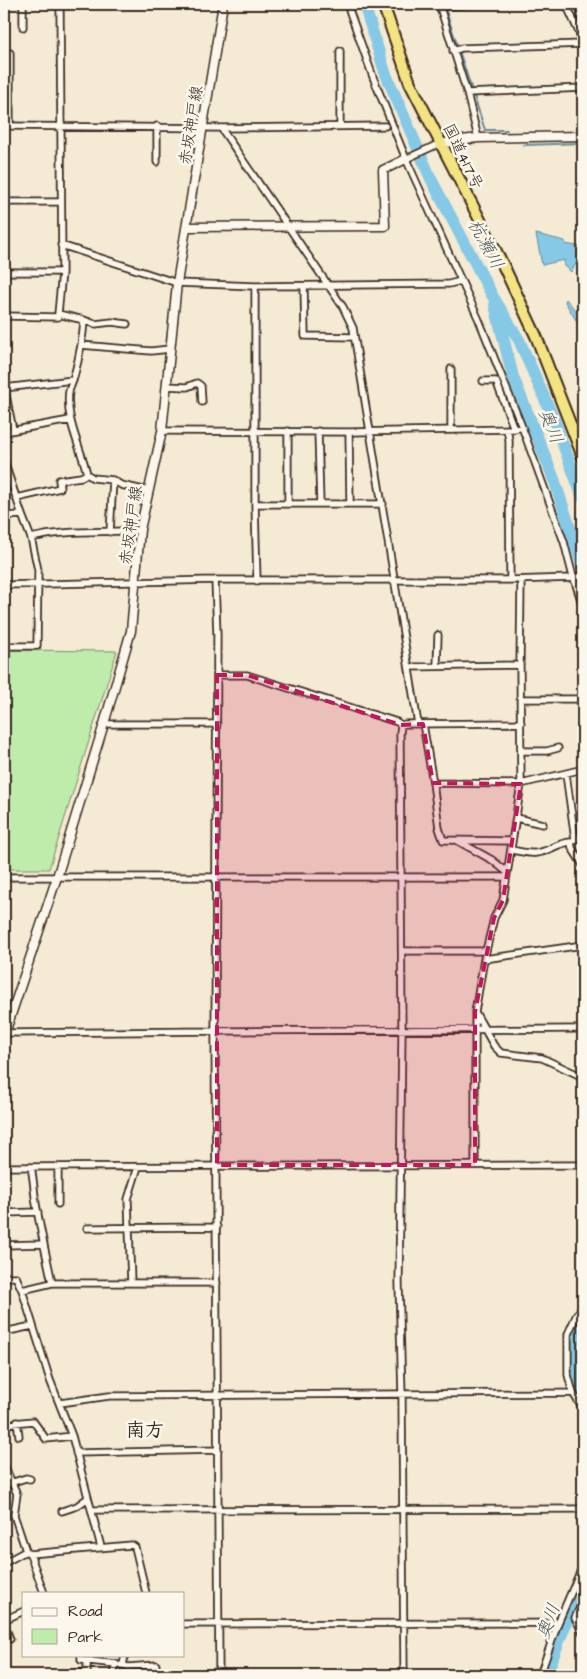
<svg xmlns="http://www.w3.org/2000/svg" width="587" height="1679" font-family="'Architects Daughter','Klee One',sans-serif">
	<rect width="100%" height="100%" fill="#f5ead4"/>
	<filter id="ink" filterUnits="userSpaceOnUse"><feTurbulence type="fractalNoise" baseFrequency=".02" numOctaves="2"/><feDisplacementMap in="SourceGraphic" scale="10" xChannelSelector="R" yChannelSelector="G"/><feConvolveMatrix kernelMatrix="1 2 1 2 8 2 1 2 1" color-interpolation-filters="sRGB"/></filter>
	<g filter="url(#ink)">
		<path fill="#bdecab" stroke="#7c8b64" d="M4,650l113,1 -68,218h-45z"/>
		<path fill="#85c9e6" stroke="#678996" d="M536,234l29,7v3l18,3v11l-6,4 -6,10 -7,-7v-5l-22,5z
			M566,299l17,20v6l-6,-3 -12,-20z"/>
		<g fill="none" stroke-linecap="round" stroke-linejoin="round">
			<path stroke="#678996" stroke-width="2" d="M445,8l40,122h22
				M524,145l59,-2"/>
			<path stroke="#85c9e6" stroke-width="12" d="M364,4l21,68 46,107 61,116 27,45 35,80 29,78
				M495,305l18,72 41,102 29,89
				M583,1317c-15,25 -12,53 0,78
				M546,1675l37,-96"/>
			<defs>
				<path id="street" d="M60,4l2,268 -4,42 26,6 11,4 17,-2 15,2
					M347,4l26,73 33,82 73,161 43,107 42,115 8,31 11,33
					M439,4l28,89 11,45
					M566,4l17,37
					M440,6l41,-2
					M23,27v-23
					M340,51v75
					M453,51l9,-3 121,-4
					M467,93l116,-5
					M4,126l217,2 164,-2
					M10,126v-73
					M221,128l122,179 10,21 65,396
					M406,159l30,-14 6,-1
					M157,162v-36
					M4,202h56
					M61,245l116,38 78,3 194,-2 12,-3
					M4,272h58
					M255,286v218l2,77
					M304,286l1,50 49,1
					M4,316l54,1v-3
					M84,320c-1,19 -5,38 -10,57 -1,5 -4,10 -5,14 -4,29 12,56 18,83l6,4 20,2 8,5 27,6
					M81,345l70,6 19,-2
					M451,369v61
					M483,381h13l18,48
					M4,385l9,45
					M166,386l21,1 10,-4 4,3 1,16
					M4,388l69,-8
					M507,429l2,11 1,140
					M162,431l187,1 165,-3 8,-2
					M288,431v73
					M318,431l2,73
					M4,432l66,-12
					M349,432l1,72
					M4,461l18,54 9,23 4,18 3,14 -1,76h-33
					M17,498l43,-10 -1,-8 22,-3 6,-3
					M255,504h128
					M4,516l18,-1
					M110,532l3,-52
					M31,538c36,-9 73,-5 109,-8
					M215,580l2,55 -2,401 4,639
					M4,585l211,-5h295l64,-2 9,-3
					M437,666l1,-31
					M409,667l111,-2
					M217,675h30l150,47 4,3 4,-1 116,-1
					M521,699h62
					M104,724h113
					M423,724l10,59 88,1 62,-15
					M401,725l-1,8 2,297 -3,253 3,113 2,279
					M521,751h26l11,-3
					M566,774l9,65
					M433,783l6,45 4,12 69,1
					M516,818l27,6
					M583,835l-12,7 1,6 11,17
					M458,841l34,19 15,12
					M511,850c8,1 17,4 25,3 13,-1 20,-10 35,-11
					M4,877h502
					M402,951h84
					M484,959l99,-14
					M475,1012l19,34 7,7 41,5 41,19
					M4,1033l212,-2 367,-2
					M475,1165v-153l9,-53 10,-41 9,-18 18,-116 -1,-119 1,-85
					M4,1167l579,-2
					M31,1167c3,14 3,28 6,42 4,25 10,49 15,74
					M58,1204v-37
					M4,1213l34,-1
					M87,1228l130,-1
					M4,1245l40,-1
					M4,1277h12l6,13
					M131,1283l-3,-84 10,-32
					M4,1332l28,-6
					M573,1393l-5,-18v-41l9,-20 6,-7
					M60,1403l49,-7 464,-3 10,16
					M17,1422l2,14
					M4,1424l29,-3 13,18 26,-3
					M76,1453l142,-3
					M4,1465l13,29 -3,21 12,36 4,3 14,39
					M4,1485l22,-7 4,1
					M93,1510l490,-1
					M62,1511l15,-5 11,-8
					M101,1547l-29,-111 -22,-56 -28,-90 30,-7h165
					M30,1554l102,-9 3,2 11,46
					M4,1563l22,-12
					M583,1601l-8,17 8,15
					M4,1620l20,-9
					M4,1624l6,15
					M184,1624l374,-1
					M81,1655v5l35,4 -3,11
					M121,1665h2l2,-10
					M123,1665l5,2 28,-2
					M58,1675l29,-3v-11
					M540,1675l18,-52 25,-58"/>
				<path id="secondary" d="M442,144l12,-3 24,-3 105,-2
					M187,227l198,-1 -2,-56 23,-11
					M4,1036l53,-159 47,-153 27,-93 9,-101 22,-99 15,-148 46,-279"/>
				<path id="highway" d="M383,4l27,79 94,184 32,69 47,121"/>
			</defs>
			<use href="#street" stroke="#3b2a1e" stroke-width="9"/>
			<use href="#secondary" stroke="#3b2a1e" stroke-width="11"/>
			<use href="#highway" stroke="#3b2a1e" stroke-width="14"/>
			<use href="#street" stroke="#fbf7ec" stroke-width="5.5"/>
			<use href="#secondary" stroke="#fbf7ec" stroke-width="8"/>
			<use href="#highway" stroke="#f4e382" stroke-width="10"/>
		</g>
	</g>
	<path fill="#c2185b" fill-opacity="0.2" stroke="#c2185b" stroke-width="4" stroke-dasharray="10 6" stroke-linejoin="round" d="M217,675h30l154,50 22,-1 10,59 88,1 -18,116 -9,18 -19,94v153h-258z"/>
	<g text-anchor="middle" stroke-width="5" stroke-linejoin="round" paint-order="stroke">
		<g font-size="16" fill="#3b2a1e" stroke="#fbf7ec">
			<text transform="translate(190 125) rotate(-81)" y="6">赤坂神戸線</text>
			<text transform="translate(464 156) rotate(64)" y="6">国道417号</text>
			<text transform="translate(130 525) rotate(-82)" y="6">赤坂神戸線</text>
		</g>
		<g font-size="18" font-style="italic" fill="#515a5a" stroke="#fbf7ec">
			<text transform="translate(486 244) rotate(61)" y="6">杭瀬川</text>
			<text transform="translate(551 426) rotate(68)" y="6">奥川</text>
			<text transform="translate(548 1621) rotate(-69)" y="6">奥川</text>
		</g>
		<g font-size="19" font-weight="bold" fill="#3b2a1e" stroke="#fbf7ec">
			<text x="145" y="1436">南方</text>
		</g>
	</g>
	<rect width="587" height="1679" fill="none" stroke="#fbf7ec" stroke-width="20"/>
	<rect x="10" y="10" width="567" height="1659" fill="none" stroke="#3b2a1e" stroke-width="2" filter="url(#ink)"/>
	<rect x="22" y="1592" width="162" height="65" fill="#fbf7ec" stroke="#aea59a"/>
	<rect x="32" y="1608" width="25" height="8" fill="#fbf7ec" stroke="#aea59a"/>
	<text x="68" y="1616" font-size="15" fill="#3b2a1e">Road</text>
	<rect x="32" y="1629" width="25" height="15" fill="#bdecab" stroke="#aea59a"/>
	<text x="68" y="1642" font-size="15" fill="#3b2a1e">Park</text>
</svg>
